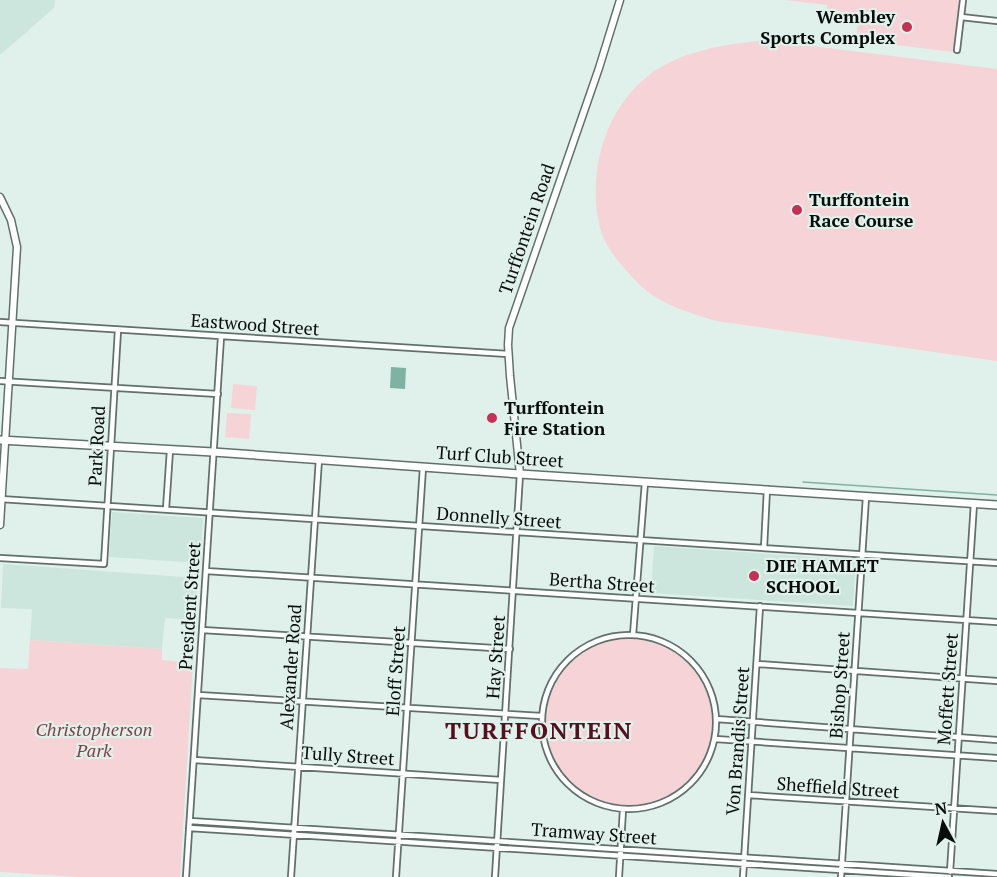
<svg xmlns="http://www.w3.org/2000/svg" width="997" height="877" font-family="'PT Serif',serif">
	<rect width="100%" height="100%" fill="#e0f1eb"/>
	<path fill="#cce6dd" d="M0,0h55l-1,8 -54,47z
		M112,512l91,6 -3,45 -91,-6z
		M654,546l202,14 -3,46 -202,-13z
		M3,564l195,14 -2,42 -31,-2 -3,31 -132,-9 2,-31 -31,-1z"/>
	<path fill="#f6d3d6" d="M785,0h174l-6,52 -97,-12 3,-27 -32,-3v-5z
		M764,40l233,29v292l-281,-40c-25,-8 -54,-16 -74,-34 -16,-16 -36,-37 -42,-59 -13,-53 4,-118 48,-152 33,-26 76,-31 116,-36z
		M233,384l24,2 -2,24 -24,-2z
		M227,413l24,1 -2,25 -24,-2z
		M546 722a83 83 0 1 1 166 0a83 83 0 1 1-166 0Z
		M30,640l132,9v11l31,3 -13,214h-99l-81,-5v-204l28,1z"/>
	<path fill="#7fb2a2" d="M391,367l15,1 -1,21 -15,-1z"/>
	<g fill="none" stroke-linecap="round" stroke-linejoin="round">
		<path stroke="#7fb2a2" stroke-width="1.5" d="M803,482l194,13"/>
		<defs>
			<path id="minor" d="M961,17l36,4
				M957,50l6,-50
				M0,322l508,32
				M0,381l218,13
				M0,499l997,64
				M166,509l4,-59
				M764,548l3,-59
				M0,558l104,6 14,-234
				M206,571l791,51
				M202,630l308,19
				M542 722a87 87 0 1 1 174 0a87 87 0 1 1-174 0Z
				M633,635l12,-153
				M757,664l240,17
				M198,695l343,21
				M716,719l281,21
				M715,739l282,19
				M194,760l307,20
				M748,795l249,16
				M190,821l807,53
				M189,828l760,49
				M950,872l24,-369
				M186,877l35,-540
				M291,877l28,-418
				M396,877l27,-410
				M495,877l25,-403
				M619,877l4,-68
				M743,877l17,-271
				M841,877l25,-380"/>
			<path id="tertiary" d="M0,197l11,23 6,27 -17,278
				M520,474l-10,-98 -2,-31 1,-17 90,-260 21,-68"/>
			<path id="secondary" d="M0,440l213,12 307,22 477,31"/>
		</defs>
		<use href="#minor" stroke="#61706b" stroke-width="8"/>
		<use href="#tertiary" stroke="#61706b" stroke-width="9"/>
		<use href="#secondary" stroke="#61706b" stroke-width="10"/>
		<use href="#minor" stroke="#fff" stroke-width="4.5"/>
		<use href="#tertiary" stroke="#fff" stroke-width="6"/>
		<use href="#secondary" stroke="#fff" stroke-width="7"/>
	</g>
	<g fill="#c23254" stroke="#e0f1eb" stroke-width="2">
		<circle cx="907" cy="27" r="6"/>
		<circle cx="797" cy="210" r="6"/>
		<circle cx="492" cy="418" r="6"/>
		<circle cx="754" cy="576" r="6"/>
	</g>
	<g text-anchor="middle" stroke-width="4.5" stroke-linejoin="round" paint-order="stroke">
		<g font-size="18" font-weight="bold" fill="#080d0b" stroke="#e0f1eb" text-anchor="start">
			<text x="895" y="23" text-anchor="end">Wembley<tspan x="895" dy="21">Sports Complex</tspan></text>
			<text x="809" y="206">Turffontein<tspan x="809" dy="21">Race Course</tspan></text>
			<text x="504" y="414">Turffontein<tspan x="504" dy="21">Fire Station</tspan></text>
			<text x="766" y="572">DIE HAMLET<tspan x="766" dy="21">SCHOOL</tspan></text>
		</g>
		<g font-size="18" fill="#080d0b" stroke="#e0f1eb">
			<text transform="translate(527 229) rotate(-71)" y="6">Turffontein Road</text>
			<text transform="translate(255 325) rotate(4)" y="6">Eastwood Street</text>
			<text transform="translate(97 446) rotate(-87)" y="6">Park Road</text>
			<text transform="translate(500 457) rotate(4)" y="6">Turf Club Street</text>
			<text transform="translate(499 518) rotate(4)" y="6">Donnelly Street</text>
			<text transform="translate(602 583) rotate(4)" y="6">Bertha Street</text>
			<text transform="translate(190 606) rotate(-86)" y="6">President Street</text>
			<text transform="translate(496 657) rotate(-86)" y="6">Hay Street</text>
			<text transform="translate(291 667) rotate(-86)" y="6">Alexander Road</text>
			<text transform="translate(396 671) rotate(-86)" y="6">Eloff Street</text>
			<text transform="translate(840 685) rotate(-86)" y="6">Bishop Street</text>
			<text transform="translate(948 689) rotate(-86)" y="6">Moffett Street</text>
			<text transform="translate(738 741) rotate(-86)" y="6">Von Brandis Street</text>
			<text transform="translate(348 756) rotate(4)" y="6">Tully Street</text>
			<text transform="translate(838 788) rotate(4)" y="6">Sheffield Street</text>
			<text transform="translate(594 834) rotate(4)" y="6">Tramway Street</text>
		</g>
		<g font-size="18" font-style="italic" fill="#81414a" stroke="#e0f1eb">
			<text x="94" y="736">Christopherson<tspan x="94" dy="21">Park</tspan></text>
		</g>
		<g font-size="24" font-weight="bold" letter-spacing="1.5" fill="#551020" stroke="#e0f1eb">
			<text x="539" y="739">TURFFONTEIN</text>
		</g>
	</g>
	<g transform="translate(943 823) rotate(352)" stroke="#e0f1eb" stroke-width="4.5" paint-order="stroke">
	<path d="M0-4.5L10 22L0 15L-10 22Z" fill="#080d0b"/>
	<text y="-9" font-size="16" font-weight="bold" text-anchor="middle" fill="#080d0b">N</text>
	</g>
</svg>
